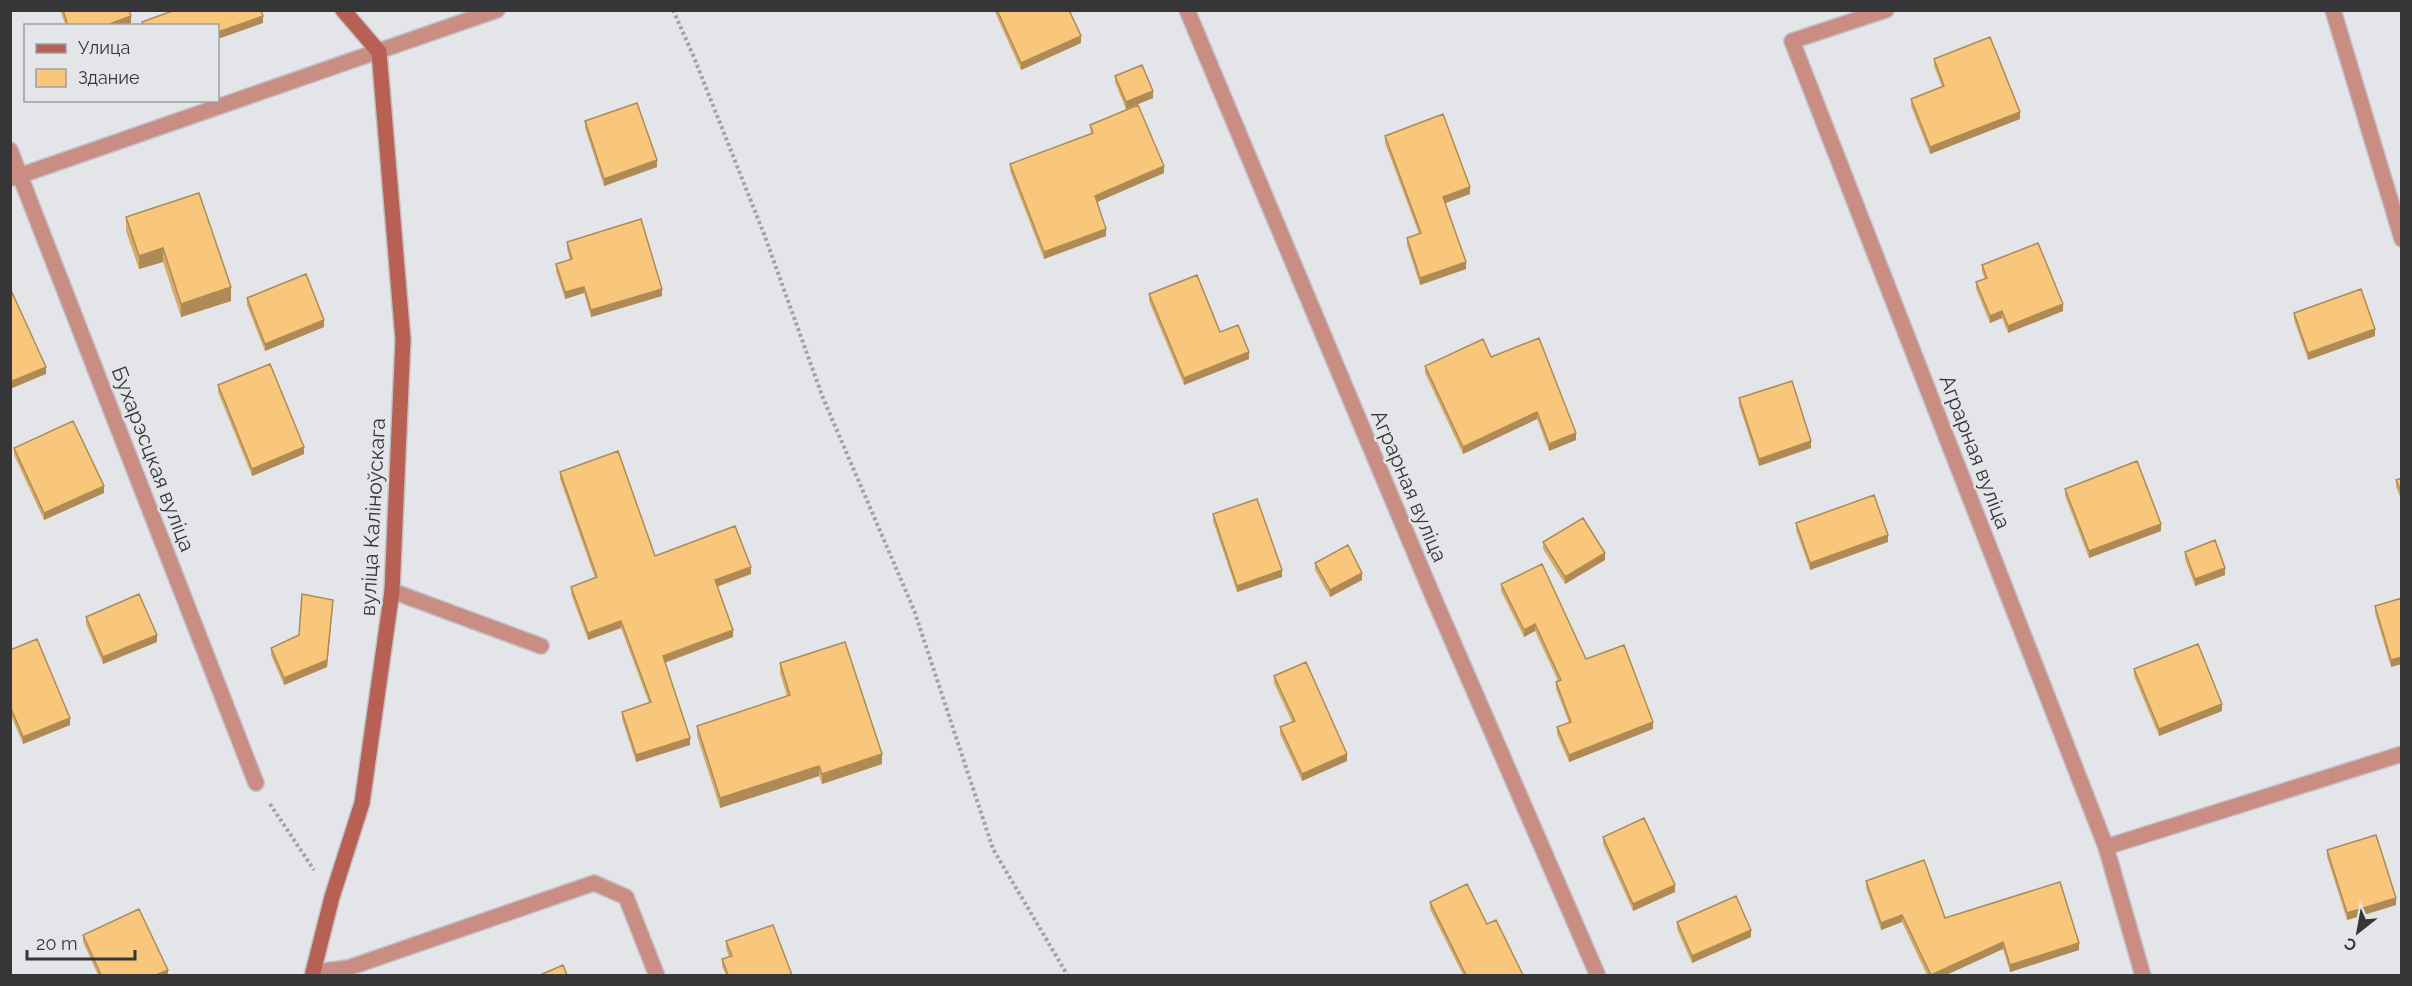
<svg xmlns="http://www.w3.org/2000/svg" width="2412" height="986" font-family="Raleway,sans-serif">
	<rect width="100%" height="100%" fill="#e4e5e9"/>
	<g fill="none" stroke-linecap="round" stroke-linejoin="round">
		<defs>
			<path id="lane" d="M392,591l149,55
				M315,972l33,-4 246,-85 32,14 31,79"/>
			<path id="street" d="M1187,10l245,584 166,382
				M1886,10l-94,31 314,806 37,129
				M2333,10l69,229
				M10,150l246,633
				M13,178l484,-168
				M2106,847l296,-93"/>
			<path id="secondary" d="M312,976l20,-79 30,-94 30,-212 11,-251 -24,-288 -36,-42"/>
		</defs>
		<use href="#lane" stroke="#c1c2c6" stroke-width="18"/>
		<use href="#street" stroke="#c1c2c6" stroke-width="18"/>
		<use href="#secondary" stroke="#c1c2c6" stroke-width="18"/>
		<path stroke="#a1a2a5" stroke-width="4" stroke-dasharray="3 3" stroke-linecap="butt" d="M673,10l20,45 71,179 59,164 91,212 79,239 75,127
			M270,804l44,66"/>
		<use href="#lane" stroke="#ca8d83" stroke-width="15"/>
		<use href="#street" stroke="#ca8d83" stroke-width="15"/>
		<use href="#secondary" stroke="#b76053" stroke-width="15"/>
	</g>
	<path fill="#d5ab6a" d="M60,10h69l2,13 -7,3h-58z
		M994,10h75l12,33 -60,27z
		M1934,59l86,60 -90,35 -19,-48v-7l31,-12 -8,-21z
		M1115,76l38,22 -27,11 -11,-27z
		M585,121l72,46 -53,19 -19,-58z
		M1090,125l74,48 -67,29 9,34 -62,23 -34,-88v-7l81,-30z
		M1385,136l85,58 -25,9 21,66 -46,16 -13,-40v-7l12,-4 -34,-91z
		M126,217l105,84 -50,16 -18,-55 -24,7 -13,-38z
		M567,242l95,54 -71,21 -7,-24 -19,6 -9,-28v-7l14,-4 -3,-11z
		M1982,265l81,46 -55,22 -6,-15 -12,5 -14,-34v-7l9,-3 -3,-7z
		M1149,294l71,38 29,27 -65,26 -35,-84z
		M247,298l77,29 -59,24 -18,-46z
		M2294,313l81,23 -67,24 -14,-40z
		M1491,357l85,83 -27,11 -12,-32 -74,35 -38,-81v-7z
		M218,385l86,69 -52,22 -34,-84z
		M1739,398l72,50 -52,18 -20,-61z
		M14,448l90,45 -60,27 -30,-65z
		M560,472l95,84 96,18 -34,13 16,50 -68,26 25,82 -54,17 -14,-43v-7l27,-9 -28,-75 -33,12 -17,-46v-7l24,-9 -35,-99z
		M2402,478v23l-6,-14v-7z
		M2065,489l96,42 -72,27 -24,-62z
		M1213,514l69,63 -45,15 -24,-71z
		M1796,523l92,19 -78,28 -14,-40z
		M1543,542l62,18 -40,24 -22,-35z
		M2185,552l40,23 -30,11 -10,-27z
		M1315,563l47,17 -32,17 -15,-27z
		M1501,584l85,75 67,70 -84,33 -12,-28v-7l12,-4 -13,-34v-7l2,-1 -23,-50 -11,6 -23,-46z
		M2402,598l-11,69 -16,-54v-7z
		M333,606l-6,61 -43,18 -13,-30v-7l28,-13z
		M86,617l71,25 -54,22 -17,-40z
		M10,650l60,75 -47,19 -13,-31z
		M780,663l102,101 -60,20 -3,-8 -99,32 -23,-72v-10l90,-30 -7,-23z
		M2134,669l88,42 -63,25 -25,-60z
		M1274,676l73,85 -45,20 -22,-47v-7l12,-5 -18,-39z
		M1603,837l72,55 -42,19 -30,-67z
		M2327,850l69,55 -49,15 -20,-63z
		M1866,881l79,37 134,32 -69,22 -7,-23 -57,26h-19l-25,-53 -21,8 -15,-42z
		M1430,902l57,22 36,51h-60l-33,-66z
		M1677,922l74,15 -59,26 -15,-34z
		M83,935l85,40h-70l-15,-33z
		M726,941l66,34h-66l-4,-9v-7l7,-2 -3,-9z"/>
	<path fill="#ae8b56" d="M131,16v7l-7,3h-20z
		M263,16v7l-45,16v-7z
		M1081,36v7l-60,27v-7z
		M1153,91v7l-27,11v-7z
		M2020,112v7l-90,35v-7z
		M657,160v7l-53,19v-7z
		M1164,166v7l-69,30v-7z
		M1470,187v7l-27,10v-7z
		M1106,229v7l-62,23v-7z
		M163,248v14l-24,7v-13z
		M1466,262v7l-46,16v-7z
		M231,287v14l-50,16v-13z
		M584,287v6l-19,6v-7z
		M662,289v7l-71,21v-7z
		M2063,304v7l-55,22v-7z
		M2002,311v7l-12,5v-7z
		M324,320v7l-59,24v-7z
		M2375,329v7l-67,24v-7z
		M1249,352v7l-65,26v-7z
		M46,367v7l-36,15v-7z
		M1537,412v7l-74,35v-7z
		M1576,433v7l-27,11v-7z
		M1811,441v7l-52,18v-7z
		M304,447v7l-52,22v-7z
		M104,486v7l-60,27v-7z
		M2161,524v7l-72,27v-7z
		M1888,535v7l-78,28v-7z
		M1605,553v7l-40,24v-7z
		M751,567v7l-36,13v-7z
		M2225,568v7l-30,11v-7z
		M1282,570v7l-45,15v-6z
		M1362,573v7l-32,17v-7z
		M333,600l-6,67 -43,18v-7z
		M621,621v7l-33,12v-7z
		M1535,624v7l-11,6v-7z
		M733,630v7l-70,26v-7z
		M157,635v7l-54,22v-7z
		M2402,657v7l-11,3v-7z
		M2222,704v7l-63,25v-7z
		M70,718v7l-47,19v-7z
		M1653,722v7l-84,33v-7z
		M690,738v7l-54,17v-7z
		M882,754v10l-60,20v-10z
		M1347,754v7l-45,20v-7z
		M819,766v10l-99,32v-10z
		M1675,885v7l-42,19v-7z
		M2396,898v7l-49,15v-7z
		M1902,915v7l-21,8v-7z
		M1751,930v7l-59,26v-7z
		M2003,942v7l-57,26h-15z
		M2079,943v7l-69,22v-7z
		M168,970v5h-12z"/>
	<path fill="#f8c77b" stroke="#ae8b56" stroke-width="1.5" d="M63,10h66l2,6 -27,10h-36z
		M175,10h86l2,6 -45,16v-6h-74l-2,-4z
		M997,10h72l12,26 -60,27z
		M1990,37l30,75 -90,35 -19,-48 33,-13 -10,-27z
		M1142,65l11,26 -27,11 -11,-26z
		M637,103l20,57 -53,19 -19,-58z
		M1138,105l26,61 -69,30 11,33 -62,23 -34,-88 83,-31 -3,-8z
		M1443,114l27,73 -27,10 23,65 -46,16 -13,-40 14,-5 -36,-97z
		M199,193l32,94 -50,17 -18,-56 -24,8 -13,-39z
		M641,219l21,70 -71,21 -7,-23 -19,5 -9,-28 16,-5 -5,-17z
		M2038,243l25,61 -55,22 -6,-15 -12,5 -14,-34 11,-4 -5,-13z
		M306,274l18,46 -59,24 -18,-46z
		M1197,275l23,57 18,-7 11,27 -65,26 -35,-84z
		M10,288l36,79 -36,15z
		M2361,289l14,40 -67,24 -14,-40z
		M1539,338l37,95 -27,11 -12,-32 -74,35 -38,-81 58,-27 8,18z
		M270,364l34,83 -52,22 -34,-84z
		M1792,381l19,60 -52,18 -20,-61z
		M73,421l31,65 -60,27 -30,-65z
		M618,451l37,105 80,-30 16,41 -36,13 18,50 -70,26 27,82 -54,17 -14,-43 29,-10 -30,-81 -33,12 -17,-46 26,-10 -37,-105z
		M2137,461l24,63 -72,27 -24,-62z
		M2402,478v16l-6,-14z
		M1874,495l14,40 -78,28 -14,-40z
		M1257,499l25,71 -45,16 -24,-72z
		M1583,518l22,35 -40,24 -22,-35z
		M2215,540l10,28 -30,11 -10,-27z
		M1348,545l14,28 -32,17 -15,-27z
		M1542,564l44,95 38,-14 29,77 -84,33 -12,-28 14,-5 -15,-40 5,-2 -26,-56 -11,6 -23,-46z
		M139,594l18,41 -54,22 -17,-40z
		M302,594l31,6 -6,60 -43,18 -13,-30 28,-13z
		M2402,598v59l-11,3 -16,-54z
		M37,639l33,79 -47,19 -13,-31v-56z
		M845,642l37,112 -60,20 -3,-8 -99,32 -23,-72 93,-31 -10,-32z
		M2198,644l24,60 -63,25 -25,-60z
		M1306,662l41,92 -45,20 -22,-47 15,-6 -21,-45z
		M1644,818l31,67 -42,19 -30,-67z
		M2376,835l20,63 -49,15 -20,-63z
		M1924,860l21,58 115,-36 19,61 -69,22 -7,-23 -72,33 -29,-60 -21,8 -15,-42z
		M1467,884l20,40 9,-4 27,55h-57l-36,-73z
		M1736,896l15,34 -59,26 -15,-34z
		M139,909l29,61 -12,5h-55l-18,-40z
		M773,925l19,50h-64l-6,-16 10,-3 -6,-15z
		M563,965l4,10h-27z"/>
	<g text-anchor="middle" stroke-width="5" stroke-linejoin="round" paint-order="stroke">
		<g font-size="21" fill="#363638" stroke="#e4e5e9">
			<text transform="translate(1975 452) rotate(69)" y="7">Аграрная вуліца</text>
			<text transform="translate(153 459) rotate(69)" y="7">Бухарэсцкая вуліца</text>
			<text transform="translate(1409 486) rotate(67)" y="7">Аграрная вуліца</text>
			<text transform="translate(373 517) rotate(-87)" y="7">вуліца Каліноўскага</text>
		</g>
	</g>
	<rect width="2412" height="986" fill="none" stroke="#363638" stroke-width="24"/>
	<rect x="24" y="24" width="195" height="78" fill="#e4e5e9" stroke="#9e9fa2" stroke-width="1.5"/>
	<rect x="36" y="44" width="30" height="9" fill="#b76053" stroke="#9e9fa2" stroke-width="1.5"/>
	<text x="78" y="54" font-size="18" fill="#363638">Улица</text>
	<rect x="36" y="69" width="30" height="18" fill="#f8c77b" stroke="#9e9fa2" stroke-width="1.5"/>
	<text x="78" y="84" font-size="18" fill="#363638">Здание</text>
	<g transform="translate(2358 932) rotate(211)" stroke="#e4e5e9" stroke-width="4.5" paint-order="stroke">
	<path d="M0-4.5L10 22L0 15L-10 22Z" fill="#363638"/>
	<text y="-9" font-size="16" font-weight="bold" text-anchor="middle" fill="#363638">С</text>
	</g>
	<path d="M27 950v9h108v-9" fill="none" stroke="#363638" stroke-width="3"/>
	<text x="36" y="950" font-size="18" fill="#363638" stroke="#e4e5e9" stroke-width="4.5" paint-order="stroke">20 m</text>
</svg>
